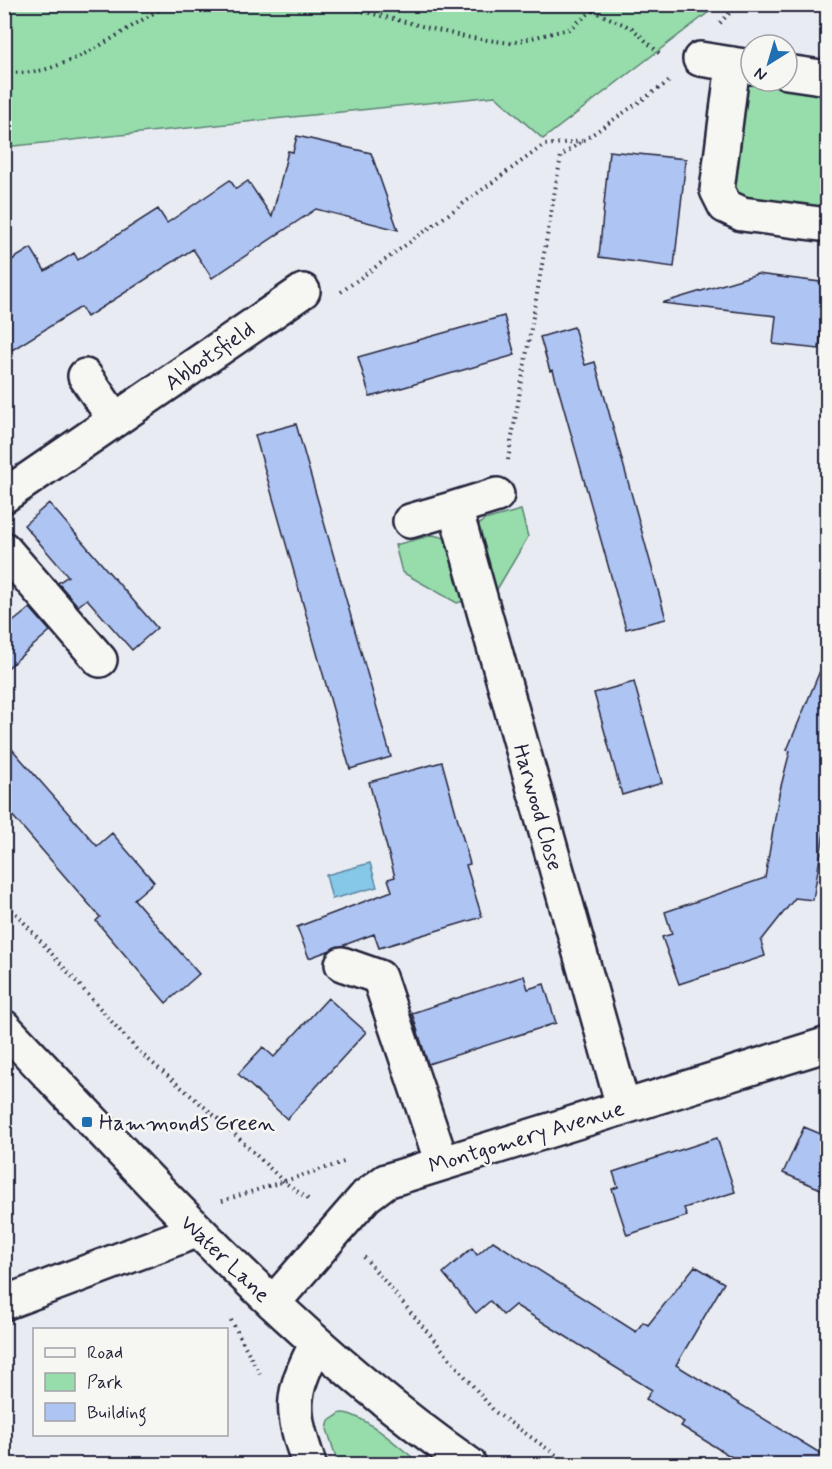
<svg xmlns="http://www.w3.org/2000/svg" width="832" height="1469" font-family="Mynerve,sans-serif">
	<rect width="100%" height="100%" fill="#e8ecf2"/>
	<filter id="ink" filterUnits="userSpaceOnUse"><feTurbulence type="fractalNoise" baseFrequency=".0167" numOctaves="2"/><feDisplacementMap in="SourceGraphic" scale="12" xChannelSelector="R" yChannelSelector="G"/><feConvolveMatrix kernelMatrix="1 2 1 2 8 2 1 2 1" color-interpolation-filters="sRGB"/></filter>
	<g filter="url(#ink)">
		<path fill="#96ddab" stroke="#5c8073" stroke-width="1.5" d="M4,5l1,-1 713,1 -175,134 -48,-43 -490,51z
			M753,81h20l54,8v124l-96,-17 15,-112z
			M521,510l7,27 -32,54 -7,1 -15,-63 10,-9z
			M433,535l12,3 4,6 15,57 -7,2 -55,-31 -7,-27z
			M341,1413c22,-1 62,38 80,51h-83l-11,-35 2,-8z"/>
		<path fill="#86c8e7" stroke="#5e86a2" stroke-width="1.5" d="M370,863l7,24 -45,12 -6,-24z"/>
		<path fill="#aec4f3" stroke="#22223b" stroke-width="1.5" d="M297,136l74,17 27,77 -82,-21 -104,69 -19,-29 -106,68 -6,-10 -77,48v-90l27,-17 14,23 29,-18 4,7 80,-51 9,14 63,-43 6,9 12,-8 24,36 16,-66 5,1z
			M609,151l77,8 -12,108 -75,-10z
			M757,274l71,9v39l-6,-1 -3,28 -46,-5 3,-28 -114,-13z
			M504,316l11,39 -145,42 -12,-40z
			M574,327l11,38 10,-3 71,257 -40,10 -73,-259 -3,1 -10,-34z
			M296,424l95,333 -41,12 -95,-334z
			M49,503l108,125 -25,22 -45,-51 -9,7 -20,-23 10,-7 -44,-51z
			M30,608l20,23 -46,40v-42z
			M827,654l1,154 -15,92 -18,-2 -34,43 4,15 -86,28 -17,-47 10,-3 -7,-22 100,-34 14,-84 11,-43 -3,-1z
			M634,682l28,101 -40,12 -28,-102z
			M4,740l93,106 15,-13 42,49 -20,17 65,75 -33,29 -70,-82 4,-4 -96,-111z
			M442,762l28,102 -4,1 16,52 -103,31 -5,-14 -65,24 -12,-31 95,-36 -4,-12 7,-2 -26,-95z
			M524,976l4,13 16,-5 12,39 -128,41 -16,-51z
			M328,998l38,34 -79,87 -49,-45 25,-27 11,10z
			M804,1127l24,10v55l-45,-19z
			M717,1138l18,54 -51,16 3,8 -60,19 -15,-46 6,-2 -5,-15z
			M493,1241l143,91 7,-10 5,3 47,-59 29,17 -48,82 152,93v6h-85l-62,-38 3,-4 -38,-23 6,-9 -137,-85 -12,10 -13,-14 -14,12 -33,-40 29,-25 5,7z"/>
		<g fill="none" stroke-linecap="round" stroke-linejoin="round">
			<defs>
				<path id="minor" d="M700,59l51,8
					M733,64l-16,126 8,16 17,8 86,11
					M787,72l41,6
					M85,376l30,44
					M4,496l299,-205
					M455,508l42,-13
					M410,521l45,-13 168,598
					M4,549l96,111
					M342,964l37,13 63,186
					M4,1027c147,155 289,314 465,437
					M4,1303l192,-72
					M273,1303l93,-107 20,-15 442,-137
					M309,1464c-18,-53 -20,-68 7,-119"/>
			</defs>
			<use href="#minor" stroke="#22223b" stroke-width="38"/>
			<path stroke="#22223b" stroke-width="4" stroke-dasharray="1.5 4.5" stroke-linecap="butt" d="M334,4l131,33 46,6 58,-14 32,-25
				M4,6l2,-2
				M593,11l39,17 29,27
				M720,23l18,-19
				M4,71c55,12 119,-43 166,-67
				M341,292l203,-147 38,-4
				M508,460l53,-304 110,-76
				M4,900l133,150 84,71 62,60 28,20
				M222,1201l122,-39
				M364,1257l131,155 74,52
				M231,1320l30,56"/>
			<use href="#minor" stroke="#f6f6f2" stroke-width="33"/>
		</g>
	</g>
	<rect fill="#1f6fb2" stroke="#f6f6f2" stroke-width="2" x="81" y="1116" width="12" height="12" rx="3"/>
	<g text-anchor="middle" stroke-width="5" stroke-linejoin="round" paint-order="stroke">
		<g font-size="22" fill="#22223b" stroke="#f6f6f2">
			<text transform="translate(209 355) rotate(-35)" y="8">Abbotsfield</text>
			<text transform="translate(539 807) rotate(74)" y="8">Harwood Close</text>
			<text transform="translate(526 1136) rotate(-17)" y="8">Montgomery Avenue</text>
			<text transform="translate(226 1258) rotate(44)" y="8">Water Lane</text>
		</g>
		<g font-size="22" fill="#22223b" stroke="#f6f6f2" text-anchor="start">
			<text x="99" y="1130">Hammonds Green</text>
		</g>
	</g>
	<rect width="832" height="1469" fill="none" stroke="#f6f6f2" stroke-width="24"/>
	<rect x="12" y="12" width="808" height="1445" fill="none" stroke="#22223b" stroke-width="2" filter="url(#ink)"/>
	<rect x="33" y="1328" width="195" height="108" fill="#f6f6f2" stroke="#a1a1a9" stroke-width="1.5"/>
	<rect x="45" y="1348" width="30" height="9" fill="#f6f6f2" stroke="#a1a1a9" stroke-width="1.5"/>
	<text x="87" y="1358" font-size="18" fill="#22223b">Road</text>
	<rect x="45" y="1373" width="30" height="18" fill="#96ddab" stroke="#a1a1a9" stroke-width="1.5"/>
	<text x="87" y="1388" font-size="18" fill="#22223b">Park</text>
	<rect x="45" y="1403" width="30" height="18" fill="#aec4f3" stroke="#a1a1a9" stroke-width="1.5"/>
	<text x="87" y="1418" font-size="18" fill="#22223b">Building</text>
	<g transform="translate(769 63) rotate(217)"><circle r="28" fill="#f6f6f2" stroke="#a1a1a9" stroke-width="1.5"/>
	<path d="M0-4.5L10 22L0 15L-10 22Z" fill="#1f6fb2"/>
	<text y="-9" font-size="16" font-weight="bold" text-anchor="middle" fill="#22223b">N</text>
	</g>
</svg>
